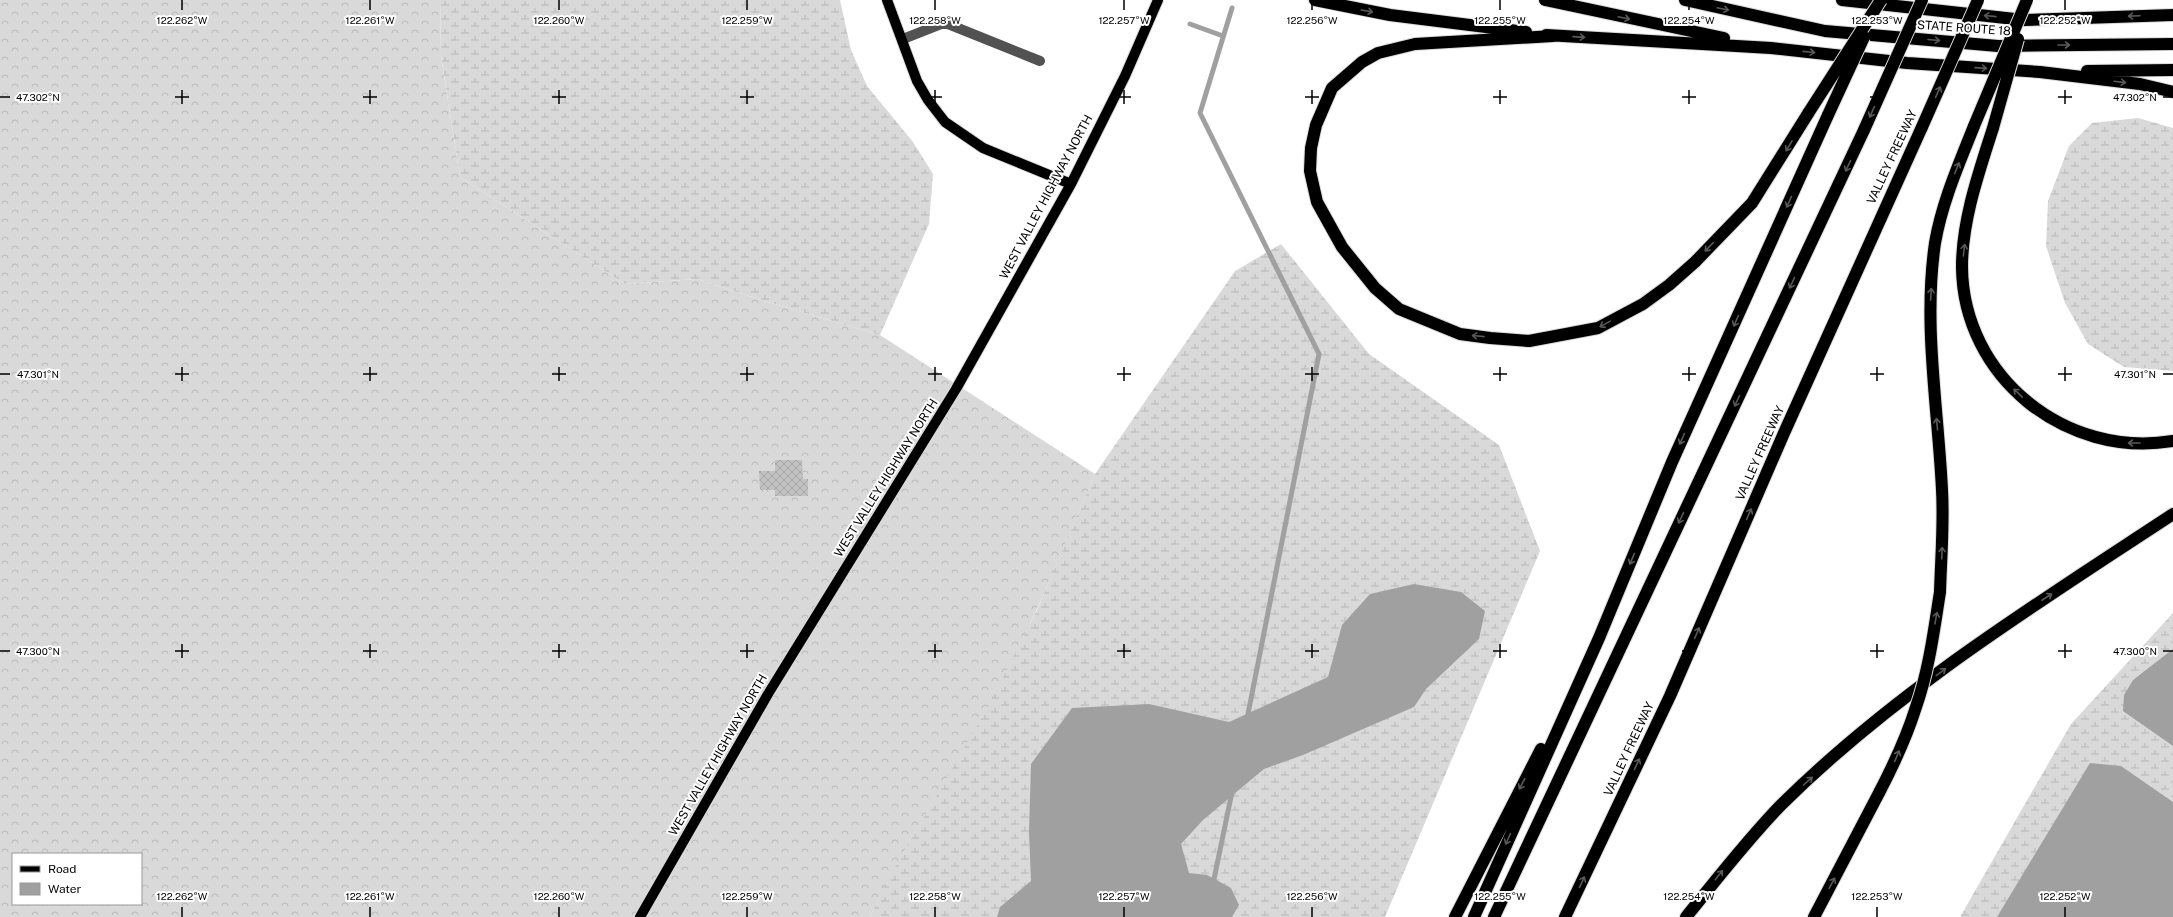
<svg xmlns="http://www.w3.org/2000/svg" width="2173" height="917" font-family="'Public Sans',sans-serif">
	<defs>
		<pattern id="forest-crowns" width="20" height="18" patternUnits="userSpaceOnUse"><rect width="20" height="18" fill="#d9d9d9"/><path d="M2 6a3 3 0 1 1 6 0M12 15a3 3 0 1 1 6 0" fill="none" stroke="#b8b8b8"/></pattern>
		<pattern id="wetland-marsh" width="20" height="14" patternUnits="userSpaceOnUse"><rect width="20" height="14" fill="#d9d9d9"/><path d="M1 5h8M5 5V1M11 12h8M15 12V8" fill="none" stroke="#b8b8b8"/></pattern>
		<pattern id="building-cross-hatch" width="8" height="8" patternUnits="userSpaceOnUse"><rect width="8" height="8" fill="#c2c2c2"/><path d="M0 0l8 8M0 8l8-8" fill="none" stroke="#a5a5a5"/></pattern>
	</defs>
	<rect width="100%" height="100%" fill="#fff"/>
	<path fill="url(#forest-crowns)" fill-rule="evenodd" d="M0,0h440l1,57 19,120 165,107 72,-5 61,20 122,36 215,139c-33,78 -65,157 -106,232 -39,71 -84,138 -119,211h-870zM13,854h128v50h-128z"/>
	<path fill="url(#wetland-marsh)" d="M440,0h400l11,50 16,36 46,56 20,32 -4,50 -49,111 -122,-36 -61,-20 -72,5 -165,-107 -19,-121z
		M2138,118l35,10v243l-49,-4 -36,-23 -23,-41 -19,-57 2,-45 21,-55 23,-23z
		M1281,244l88,110 130,91 41,106 -155,366h-515l18,-38 101,-174 48,-95 58,-136 140,-203z
		M2173,613v304h-213l111,-193z"/>
	<path fill="#a0a0a0" d="M1414,584l47,8 24,19 -6,28 -53,50 -12,18 -111,48 -39,14 -61,51 -22,24 8,29 18,2 24,13 8,17 -7,12h-235l3,-10 31,-26 -2,-49 2,-68 41,-56 77,-4 80,18 99,-45 14,-52 28,-31z
		M2173,649v97l-50,-35 1,-16 9,-15z
		M2090,763l31,3 52,36v115h-176z"/>
	<g fill="none" stroke-linecap="round" stroke-linejoin="round">
		<path stroke="#a0a0a0" stroke-width="5" d="M1232,8l-32,105 119,241 -72,365
			M1190,24l33,12
			M1213,884l19,-92"/>
	</g>
	<path fill="url(#building-cross-hatch)" d="M775,460h27l1,19h5v17h-33v-6h-15l-1,-19h16z"/>
	<g fill="none" stroke-linecap="round" stroke-linejoin="round">
		<defs>
			<path id="major" d="M887,0l30,81 11,19 17,22 38,26 88,36
				M640,917l128,-223 188,-305 115,-205 54,-108 33,-76"/>
			<path id="highway" d="M1315,0l75,15 136,17
				M1545,0l179,38
				M1685,0l140,31 173,15 175,-2
				M1842,0l182,20 149,-5
				M1546,35l225,13 136,15 133,9 100,12 33,8
				M1553,36l-138,8 -37,9 -16,9 -30,26 -16,37 -5,23 -1,23 7,31 25,45 33,41 24,21 61,25 30,4 39,3 69,-13 45,-24 26,-19 26,-23 57,-59 57,-91
				M2087,71l86,-1
				M1993,128c-14,44 -31,92 -31,139 1,110 104,192 211,174
				M1940,592c1,-34 4,-68 2,-102 -4,-83 -19,-165 -7,-247 7,-41 24,-79 39,-117
				M1455,917l86,-168
				M1474,917l125,-279 73,-176 156,-347
				M1494,917l370,-787
				M1565,917l105,-221 114,-263 138,-306
				M1686,917c31,-38 61,-77 95,-112 116,-115 257,-202 392,-291
				M1814,917l66,-126"/>
		</defs>
		<use href="#major" stroke="#dbdbdb" stroke-width="12"/>
		<use href="#highway" stroke="#dbdbdb" stroke-width="14"/>
		<path stroke="#525252" stroke-width="10" d="M903,39l38,-15h7l92,37"/>
		<use href="#major" stroke="#000" stroke-width="10"/>
		<use href="#highway" stroke="#000" stroke-width="12"/>
		<defs>
			<path id="highway-bridge" d="M1809,112l72,-112
				M1828,115l36,-78
				M1974,126l53,-126
				M1922,127l56,-127
				M1993,128l25,-89
				M1864,130l58,-130
				M1880,791c14,-27 27,-55 36,-84 13,-37 18,-77 24,-115"/>
		</defs>
		<use href="#highway-bridge" stroke="#dbdbdb" stroke-width="14" stroke-linecap="butt"/>
		<use href="#highway-bridge" stroke="#000" stroke-width="12"/>
	</g>
	<defs><path id="oneway-shaft" d="M-6 0H5M1.5-3L5.5 0L1.5 3" fill="none" stroke-width="1.6" stroke-linecap="round" stroke-linejoin="round"/></defs>
	<g stroke="#595959">
		<use href="#oneway-shaft" transform="translate(1723 9) rotate(12)"/>
		<use href="#oneway-shaft" transform="translate(1367 11) rotate(10)"/>
		<use href="#oneway-shaft" transform="translate(1990 16) rotate(-174)"/>
		<use href="#oneway-shaft" transform="translate(2134 16) rotate(178)"/>
		<use href="#oneway-shaft" transform="translate(1624 18) rotate(12)"/>
		<use href="#oneway-shaft" transform="translate(1579 37) rotate(4)"/>
		<use href="#oneway-shaft" transform="translate(1934 40) rotate(5)"/>
		<use href="#oneway-shaft" transform="translate(2064 45)"/>
		<use href="#oneway-shaft" transform="translate(1809 52) rotate(6)"/>
		<use href="#oneway-shaft" transform="translate(1981 68) rotate(4)"/>
		<use href="#oneway-shaft" transform="translate(2120 82) rotate(7)"/>
		<use href="#oneway-shaft" transform="translate(1938 92) rotate(-66)"/>
		<use href="#oneway-shaft" transform="translate(1872 112) rotate(114)"/>
		<use href="#oneway-shaft" transform="translate(1789 146) rotate(121)"/>
		<use href="#oneway-shaft" transform="translate(1848 166) rotate(115)"/>
		<use href="#oneway-shaft" transform="translate(1957 168) rotate(-68)"/>
		<use href="#oneway-shaft" transform="translate(1789 202) rotate(114)"/>
		<use href="#oneway-shaft" transform="translate(1709 247) rotate(134)"/>
		<use href="#oneway-shaft" transform="translate(1964 250) rotate(-84)"/>
		<use href="#oneway-shaft" transform="translate(1792 283) rotate(115)"/>
		<use href="#oneway-shaft" transform="translate(1931 294) rotate(-87)"/>
		<use href="#oneway-shaft" transform="translate(1736 321) rotate(114)"/>
		<use href="#oneway-shaft" transform="translate(1605 324) rotate(151)"/>
		<use href="#oneway-shaft" transform="translate(1478 336) rotate(-174)"/>
		<use href="#oneway-shaft" transform="translate(2018 393) rotate(-136)"/>
		<use href="#oneway-shaft" transform="translate(1737 401) rotate(115)"/>
		<use href="#oneway-shaft" transform="translate(1937 424) rotate(-95)"/>
		<use href="#oneway-shaft" transform="translate(1682 439) rotate(114)"/>
		<use href="#oneway-shaft" transform="translate(2134 443) rotate(-180)"/>
		<use href="#oneway-shaft" transform="translate(1749 514) rotate(-66)"/>
		<use href="#oneway-shaft" transform="translate(1681 518) rotate(115)"/>
		<use href="#oneway-shaft" transform="translate(1942 553) rotate(-88)"/>
		<use href="#oneway-shaft" transform="translate(1632 559) rotate(113)"/>
		<use href="#oneway-shaft" transform="translate(2047 597) rotate(-33)"/>
		<use href="#oneway-shaft" transform="translate(1936 618) rotate(-80)"/>
		<use href="#oneway-shaft" transform="translate(1697 633) rotate(-66)"/>
		<use href="#oneway-shaft" transform="translate(1941 672) rotate(-36)"/>
		<use href="#oneway-shaft" transform="translate(1897 756) rotate(-68)"/>
		<use href="#oneway-shaft" transform="translate(1637 764) rotate(-65)"/>
		<use href="#oneway-shaft" transform="translate(1808 781) rotate(-42)"/>
		<use href="#oneway-shaft" transform="translate(1522 784) rotate(118)"/>
		<use href="#oneway-shaft" transform="translate(1508 839) rotate(114)"/>
		<use href="#oneway-shaft" transform="translate(1719 875) rotate(-52)"/>
		<use href="#oneway-shaft" transform="translate(1582 882) rotate(-65)"/>
		<use href="#oneway-shaft" transform="translate(1832 883) rotate(-62)"/>
	</g>
	<path fill="none" stroke="#000" stroke-width="1.5" d="M182,0v10M370,0v10M559,0v10M747,0v10M935,0v10M1124,0v10M1312,0v10M1500,0v10M1689,0v10M1877,0v10M2065,0v10M182,90v14M370,90v14M559,90v14M747,90v14M935,90v14M1124,90v14M1312,90v14M1500,90v14M1689,90v14M1877,90v14M2065,90v14M0,97h10M175,97h14M363,97h14M552,97h14M740,97h14M928,97h14M1117,97h14M1305,97h14M1493,97h14M1682,97h14M1870,97h14M2058,97h14M2163,97h10M182,367v14M370,367v14M559,367v14M747,367v14M935,367v14M1124,367v14M1312,367v14M1500,367v14M1689,367v14M1877,367v14M2065,367v14M0,374h10M175,374h14M363,374h14M552,374h14M740,374h14M928,374h14M1117,374h14M1305,374h14M1493,374h14M1682,374h14M1870,374h14M2058,374h14M2163,374h10M182,644v14M370,644v14M559,644v14M747,644v14M935,644v14M1124,644v14M1312,644v14M1500,644v14M1689,644v14M1877,644v14M2065,644v14M0,651h10M175,651h14M363,651h14M552,651h14M740,651h14M928,651h14M1117,651h14M1305,651h14M1493,651h14M1682,651h14M1870,651h14M2058,651h14M2163,651h10M182,907v10M370,907v10M559,907v10M747,907v10M935,907v10M1124,907v10M1312,907v10M1500,907v10M1689,907v10M1877,907v10M2065,907v10"/>
	<g text-anchor="middle" stroke-width="4" stroke-linejoin="round" paint-order="stroke">
		<g font-size="12" fill="#000" stroke="#fff">
			<text transform="translate(1964 28) rotate(4)" y="4">STATE ROUTE 18</text>
			<text transform="translate(1892 157) rotate(-65)" y="4">VALLEY FREEWAY</text>
			<text transform="translate(1046 197) rotate(-62)" y="4">WEST VALLEY HIGHWAY NORTH</text>
			<text transform="translate(1760 453) rotate(-66)" y="4">VALLEY FREEWAY</text>
			<text transform="translate(886 478) rotate(-58)" y="4">WEST VALLEY HIGHWAY NORTH</text>
			<text transform="translate(1629 749) rotate(-65)" y="4">VALLEY FREEWAY</text>
			<text transform="translate(718 755) rotate(-60)" y="4">WEST VALLEY HIGHWAY NORTH</text>
		</g>
	</g>
	<g font-size="10" text-anchor="middle" fill="#000" stroke="#fff" stroke-width="4" stroke-linejoin="round" paint-order="stroke">
		<text x="182" y="24">122.262°W</text>
		<text x="370" y="24">122.261°W</text>
		<text x="559" y="24">122.260°W</text>
		<text x="747" y="24">122.259°W</text>
		<text x="935" y="24">122.258°W</text>
		<text x="1124" y="24">122.257°W</text>
		<text x="1312" y="24">122.256°W</text>
		<text x="1500" y="24">122.255°W</text>
		<text x="1689" y="24">122.254°W</text>
		<text x="1877" y="24">122.253°W</text>
		<text x="2065" y="24">122.252°W</text>
		<text x="38" y="101">47.302°N</text>
		<text x="2135" y="101">47.302°N</text>
		<text x="38" y="378">47.301°N</text>
		<text x="2135" y="378">47.301°N</text>
		<text x="38" y="655">47.300°N</text>
		<text x="2135" y="655">47.300°N</text>
		<text x="182" y="900">122.262°W</text>
		<text x="370" y="900">122.261°W</text>
		<text x="559" y="900">122.260°W</text>
		<text x="747" y="900">122.259°W</text>
		<text x="935" y="900">122.258°W</text>
		<text x="1124" y="900">122.257°W</text>
		<text x="1312" y="900">122.256°W</text>
		<text x="1500" y="900">122.255°W</text>
		<text x="1689" y="900">122.254°W</text>
		<text x="1877" y="900">122.253°W</text>
		<text x="2065" y="900">122.252°W</text>
	</g>
	<rect x="12" y="853" width="130" height="52" fill="#ffffff" stroke="#999999"/>
	<rect x="20" y="866" width="20" height="6" fill="#000000" stroke="#999999"/>
	<text x="48" y="873" font-size="12" fill="#000000">Road</text>
	<rect x="20" y="883" width="20" height="12" fill="#a0a0a0" stroke="#999999"/>
	<text x="48" y="893" font-size="12" fill="#000000">Water</text>
</svg>
